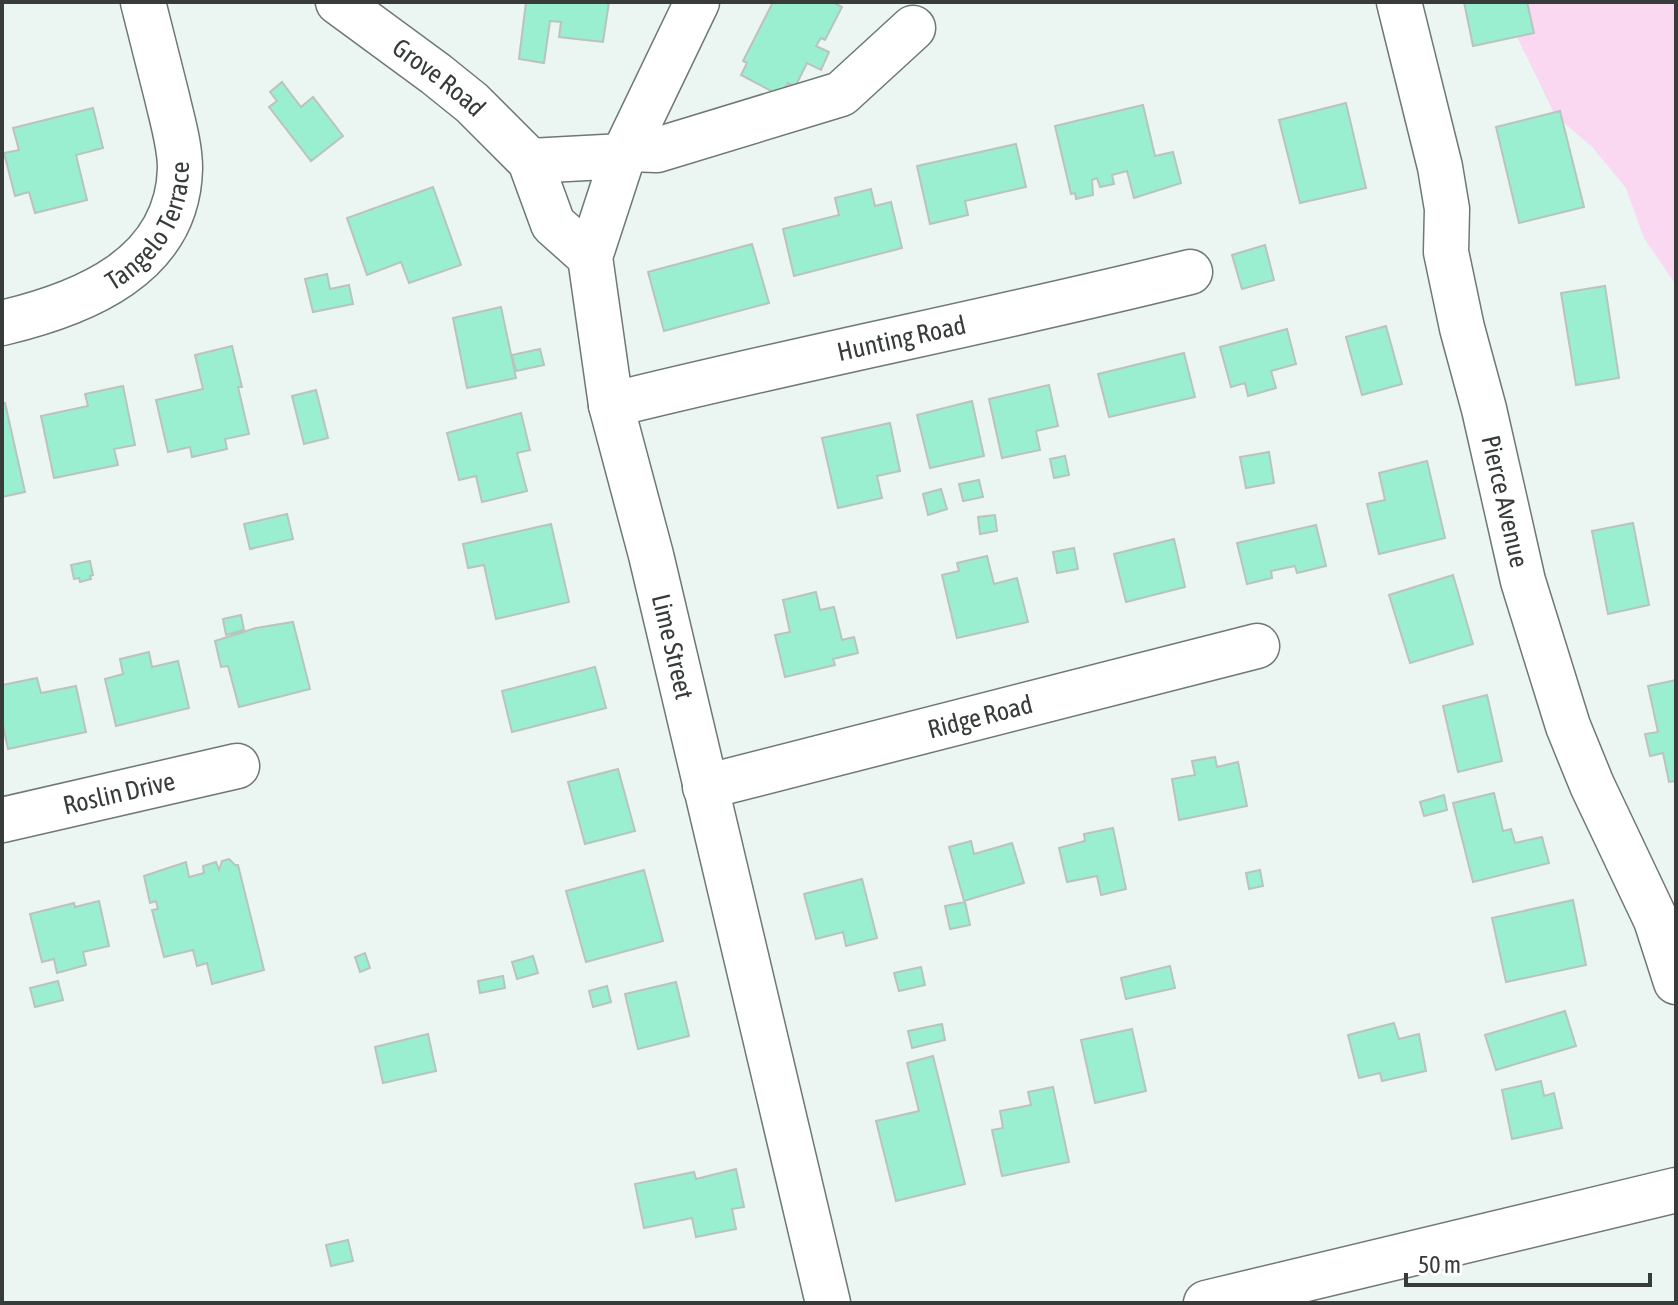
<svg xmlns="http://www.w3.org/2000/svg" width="1678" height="1305" font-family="'Asap Condensed',sans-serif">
	<rect width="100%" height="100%" fill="#ebf5f1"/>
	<path fill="#fad8f2" d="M1500,2h176v283l-32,-47 -18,-50 -33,-40 -38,-33z"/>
	<path fill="#9aefd0" stroke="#bac3bf" stroke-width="2" d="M526,2h83l-6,40 -44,-5 2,-15 -11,-1 -6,42 -25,-4z
		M773,2h59l10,5 -17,33 -4,-2 -5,8 13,6 -8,18 -14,-7 -12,24 -7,-4 -7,13 -40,-21 6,-12 -4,-2z
		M1464,2h63l7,31 -61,13z
		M282,82l19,25 12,-10 30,39 -32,25 -42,-54 8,-6 -7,-9z
		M1346,103l20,85 -66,15 -21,-83z
		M1143,105l12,51 18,-4 8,31 -47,15 -7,-27 -15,4 2,9 -14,3 -3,-9 -5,2 1,15 -17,4 -1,-6 -4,1 -16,-68z
		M93,108l10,40 -27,7 11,45 -52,13 -6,-21 -14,4 -11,-43 15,-3 -6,-22z
		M1560,111l24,96 -65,16 -23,-96z
		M1016,144l10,43 -61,14 3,14 -38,9 -13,-58z
		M433,187l28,78 -52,18 -8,-21 -34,13 -20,-57z
		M871,189l4,17 16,-4 11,46 -108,28 -11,-47 56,-14 -4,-17z
		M752,244l17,59 -105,28 -16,-59z
		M1265,245l9,35 -32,9 -10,-34z
		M327,274l3,15 19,-4 4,19 -40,8 -8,-33z
		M1605,286l14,92 -43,7 -15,-92z
		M501,307l15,71 -49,10 -14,-70z
		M1386,326l16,58 -40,11 -16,-58z
		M1287,329l9,35 -25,7 5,17 -28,8 -3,-13 -14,4 -11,-40z
		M232,346l10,41h-4l11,47 -24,5 2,10 -35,8 -2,-10 -22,5 -12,-52 47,-11 -8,-34z
		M540,349l4,16 -28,6 -4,-16z
		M1184,353l11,44 -86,20 -11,-43z
		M1049,385l9,41 -22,5 4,19 -38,8 -13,-59z
		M123,386l12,59 -21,4 4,16 -64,13 -13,-62 47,-10 -3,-12z
		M316,390l12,48 -24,6 -12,-48z
		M972,401l12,55 -54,12 -13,-53z
		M5,403l20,89 -23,5v-93z
		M521,413l9,37 -13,3 10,38 -45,11 -6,-26 -17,4 -12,-47z
		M890,423l10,48 -23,5 5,22 -44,10 -16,-70z
		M1269,452l5,31 -28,5 -6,-31z
		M1065,456l4,19 -15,3 -4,-19z
		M1427,461l18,77 -66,16 -12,-50 18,-4 -6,-27z
		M979,480l4,17 -20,4 -4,-17z
		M941,489l6,20 -19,6 -5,-21z
		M287,514l6,25 -43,10 -6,-25z
		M995,515l2,16 -17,3 -2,-17z
		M1633,523l16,82 -41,9 -16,-83z
		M551,524l18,78 -73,17 -12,-54 -16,3 -5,-24z
		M1316,525l10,41 -29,7 -2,-7 -24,5 1,7 -25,6 -10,-41z
		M1174,539l11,48 -59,15 -12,-48z
		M1074,548l4,21 -21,4 -4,-21z
		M987,556l7,28 23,-6 11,44 -71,16 -15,-63 17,-4 -2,-8z
		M90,561l3,14 -3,1 1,3 -11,3 -1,-4 -5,1 -3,-14z
		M1453,575l20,69 -63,19 -21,-68z
		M816,592l4,18 14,-3 8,33 12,-3 4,16 -25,6 2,6 -50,12 -10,-42 15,-3 -7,-32z
		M241,615l3,15 -18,5 -3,-16z
		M293,622l17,67 -71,18 -11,-41 -7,1 -6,-26 41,-13z
		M149,652l3,15 26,-6 11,47 -73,18 -11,-47 18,-5 -3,-15z
		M595,667l11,41 -94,24 -10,-41z
		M37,678l4,15 35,-7 10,46 -78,17 -6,-28v-36z
		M1676,680v101l-7,1 -6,-29 -13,3 -5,-22 13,-2 -10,-46z
		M1487,695l15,66 -44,11 -15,-66z
		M1215,757l2,10 21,-5 9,44 -68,14 -7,-41 23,-4 -3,-14z
		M618,769l17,62 -50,13 -17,-62z
		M1494,793l9,38 8,-2 4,14 27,-6 7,26 -76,19 -20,-79z
		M1444,795l3,15 -23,6 -4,-14z
		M1113,828l13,61 -25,6 -4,-19 -30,6 -8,-34 26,-7 -1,-7z
		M971,841l3,13 38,-11 12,40 -60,18 -15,-54z
		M229,859l6,6h3l26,105 -52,14 -5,-21 -10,3 -4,-16 -29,7 -12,-47 6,-1 -2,-8 -6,2 -6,-27 42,-14 3,15 15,-4 -1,-7 13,-4 3,8 3,-9z
		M644,870l19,71 -77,21 -20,-71z
		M1260,870l3,16 -14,3 -3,-16z
		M862,879l15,59 -31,8 -3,-14 -27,7 -12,-45z
		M1573,900l13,65 -80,17 -14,-64z
		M99,901l10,45 -26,6 3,13 -29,8 -3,-14 -12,3 -12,-48 44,-11 1,4z
		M965,902l5,23 -20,4 -5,-23z
		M365,953l5,15 -10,4 -5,-15z
		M533,956l5,17 -21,6 -5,-17z
		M1170,966l5,22 -49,11 -5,-21z
		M921,967l4,18 -26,6 -5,-18z
		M503,976l2,12 -25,5 -2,-12z
		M58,981l5,19 -28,7 -5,-19z
		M676,982l13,54 -51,13 -13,-55z
		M607,986l4,16 -18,5 -4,-16z
		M1565,1011l11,35 -80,24 -11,-35z
		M1394,1023l5,16 20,-5 7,37 -44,10 -2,-8 -21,5 -11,-43z
		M942,1024l3,16 -33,8 -4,-17z
		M1132,1029l14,62 -51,12 -14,-63z
		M428,1034l8,37 -53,12 -8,-36z
		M933,1056l32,128 -69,17 -20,-80 43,-10 -12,-48z
		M1541,1081l3,15 10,-3 8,35 -50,11 -10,-49z
		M1053,1087l16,75 -67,14 -10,-46 11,-2 -3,-17 31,-6 -3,-13z
		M736,1169l8,38 -12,2 4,20 -40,8 -4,-19 -48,10 -9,-44 59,-12 2,7z
		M348,1240l5,21 -22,5 -5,-21z"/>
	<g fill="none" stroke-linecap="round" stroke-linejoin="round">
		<defs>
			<g id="minor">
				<path id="s1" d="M338,2l98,72 36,29 58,58 23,63 37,33"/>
				<path id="s2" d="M697,2l-74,154 -33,101 21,148 40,150 177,748"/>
				<path id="s3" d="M1399,2l41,165 7,42 -1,43 16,76 22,81 39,172 45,145 24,59 64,135 20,62"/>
				<path d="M627,149l30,1 184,-56 72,-66"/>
				<path d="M530,161l93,-5"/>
				<path id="s4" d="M2,323c80,-19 176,-56 178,-155 0,-23 -8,-49 -13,-71 -8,-32 -16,-63 -24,-95"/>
				<path id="s5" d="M611,405c192,-48 387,-85 579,-133"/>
				<path id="s6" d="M705,787l552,-141"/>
				<path id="s7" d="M2,820l235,-54"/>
				<path d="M1206,1303l470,-113"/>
			</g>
		</defs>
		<use href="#minor" stroke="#6f7875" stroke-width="47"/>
		<use href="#minor" stroke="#fff" stroke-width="44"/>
	</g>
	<g text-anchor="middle" stroke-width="6" stroke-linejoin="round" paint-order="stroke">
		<g font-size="26" fill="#373b39" stroke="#fff">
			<text dy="9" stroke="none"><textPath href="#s1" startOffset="126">Grove Road</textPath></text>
			<text dy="9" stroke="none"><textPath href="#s4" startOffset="188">Tangelo Terrace</textPath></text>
			<text dy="9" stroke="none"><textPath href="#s5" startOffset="298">Hunting Road</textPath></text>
			<text dy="9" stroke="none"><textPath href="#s3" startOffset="512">Pierce Avenue</textPath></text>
			<text dy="9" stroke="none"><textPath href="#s2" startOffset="676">Lime Street</textPath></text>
			<text dy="9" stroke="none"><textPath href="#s6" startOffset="284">Ridge Road</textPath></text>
			<text dy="9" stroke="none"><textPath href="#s7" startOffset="120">Roslin Drive</textPath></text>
		</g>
	</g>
	<rect width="1678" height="1305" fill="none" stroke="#373b39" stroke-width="8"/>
	<path d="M1406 1273v12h244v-12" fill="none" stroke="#373b39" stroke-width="4"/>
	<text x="1418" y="1273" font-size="24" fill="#373b39" stroke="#ffffff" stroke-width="6" paint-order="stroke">50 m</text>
</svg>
